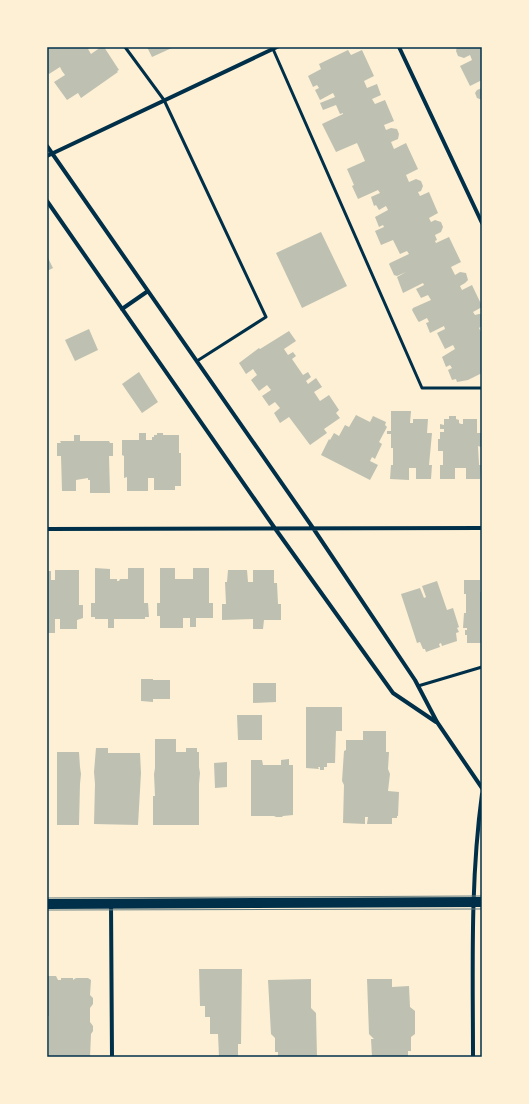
<svg xmlns="http://www.w3.org/2000/svg" width="529" height="1104" font-family="Manrope,sans-serif">
	<rect width="100%" height="100%" fill="#fdf0d5"/>
	<path fill="#bec0b2" d="M47,47h44l-3,2 3,5 10,-7h3l15,23 -2,1 1,1 -37,26 -3,-5 -11,7 -13,-18 11,-7 -3,-4 -2,-4 -11,7 -2,-3 1,-21z
		M147,47h27l-22,10z
		M457,47h25v33l-12,6 -10,-20 12,-6 -2,-5 -6,3 -6,-2 -2,-5z
		M348,50l3,5 11,-5 12,26 -10,5 3,7 10,-4 4,11 -9,4 3,5 10,-4 9,21 -10,4 2,5 5,-2 6,1 2,5 -1,5 -7,3 3,7 12,-6 12,26 -12,6 3,7 7,-3 5,2 2,5 -2,5 -3,1 2,4 9,-4 9,21 -9,5 2,4 4,-2 6,2 2,5 -2,5 -6,3 2,5 -2,1 1,2 13,-6 12,25 -10,5 4,8 5,-3 6,1 2,7 -3,3 -5,3 2,4 10,-5 10,21v1l-9,5 2,3 4,-1h3v12l-3,2 3,6v39l-14,7 -11,2 -1,-3 -4,1 -4,-10 4,-2 -2,-3 -4,2 -4,-10 13,-8 -2,-4 -8,4 -8,-16 8,-4 -1,-3 -14,7 -4,-10 3,-1 -2,-4 -8,4 -1,-1 -6,-11 1,-2 18,-8 -3,-5 -7,3 -5,-9 8,-4 -1,-2 -20,10 -6,-16 9,-5 -9,4 -3,-1 -5,-11 1,-1 19,-9 -2,-3 -7,3 -7,-14 -12,5 -6,-14 9,-4 -1,-2 -4,2 -4,-10 13,-7 -2,-4 -7,4 -3,-5 -2,1 -3,-9 9,-4 -2,-3 -20,9 -6,-13 2,-1 -7,-16 18,-8 -8,-18 -21,9 -14,-28 21,-10v-1l-3,1 -4,-9 -13,5 -3,-7 15,-6 -2,-4 -13,7 -5,-10 4,-2 -2,-3 -4,2 -5,-11 13,-7 -2,-5z
		M482,88v12l-5,-2 -2,-5 2,-3z
		M321,232l26,54 -45,22 -26,-55z
		M47,256l6,12 -6,3z
		M89,329l9,21 -23,11 -10,-21z
		M289,331l7,10 -12,8 4,6 5,-3 3,4 -4,3 11,16 5,-3 3,5 -5,4 2,3 8,-6 6,9 -8,5 6,9 9,-6 10,15 -3,3 4,5 -16,11 3,4 -17,12 -21,-28 -9,6 -6,-10 6,-5 -5,-6 -6,4 -7,-10 9,-6 -4,-5 -8,6 -8,-11 6,-5 -4,-6 -7,5 -7,-11 20,-15 1,1z
		M139,372l19,30 -16,11 -20,-29z
		M391,411h20l-1,12h3v-4h15l-1,14h5l-3,32h3l-1,14h-15v-11h-7v12l-19,-1 1,-14h2v-17h-2v-14h-4v-3h4z
		M356,415l14,7 3,-6 13,6 -1,3 2,2 -8,15 3,2 -7,15 -3,-2 -2,4 8,4 -8,15 -49,-25 8,-16 1,1 4,-7 5,3 6,-11 4,2z
		M449,416h7v3l3,1v3l2,1h2v-5h14v14h4v14l-3,-1 1,19h2l-1,14h-14v-11h-11v11h-15v-14h3v-14h-5v-12h2v-7h4v-3h-4v-5l4,1v-6h5z
		M139,433h7v7h6v-3h2v-2h3v-2h6v2h16v18h2v33h-6v4h-21v-12h-6v13h-21v-14l-3,1v-22l-2,-1v-15h17z
		M74,435h6v6h29l1,2h3v13h-4l1,37h-20v-13h-2v-2l-12,2v11h-14l-1,-35h-4v-13h4l-1,-2h14z
		M95,568l15,1v10h7v2h2l1,-2h8v-11h16v35h4l1,14h-4v2h-31v9h-6v-9h-13v-2h-4v-14h4z
		M160,568h15v11h18v-11h16v35h4v15h-17v9h-6v-9h-7v10h-23v-12h-3v-13h3z
		M55,570h24v35h4v13l-6,2v9h-17v-10h-5v14h-8v-62h4v9h4z
		M228,570h19l1,12h5v-12h21v13h3l1,21h3v16h-17l-1,9h-10v-10l-31,1v-16h4l-1,-22h2z
		M464,580h16v12h2v51h-15v-8h-2v-5h2v-2h-4l1,-15h2v-19h-2z
		M437,581l10,29 6,-2 5,16 1,3 -2,1 2,4 -3,1 1,8 -15,5 -1,-3 -2,1 1,3 -14,5 -1,-3h-2l-3,-7 -3,1 -16,-49 19,-6 4,10 2,-1 -4,-11z
		M141,679h12v7v-6h17v19h-17v3l-12,-1z
		M253,683h23v19l-23,1z
		M306,707h36v24h-6l-1,32h-8v4h-3v3h-4v-3h-2l1,2 -13,-1z
		M237,715h25v25h-24z
		M363,731h23v21h3l-1,17 2,5 -2,17 11,1 -1,24h-1v2h-5v6h-25l1,-7h-3v7l-22,-1 1,-38 -2,-4 2,-30 2,-1v-10h17z
		M155,739h21v13h10v-4h11v4h2v15l1,6 -1,11v41h-46v-29h2l-1,-22 1,-6z
		M96,748h12v5h32l1,20 -3,52 -44,-1 1,-40 -1,-12z
		M57,752h22l1,15 1,7 -1,10 -1,41h-22z
		M289,759v6h4v50l-10,1 -1,1h-6l-2,-1h-23v-56h11l1,5h18v-5z
		M227,762v25l-12,1 -1,-25z
		M199,969h43l-1,75h-3v13h-19l-1,-23h-8v-17h-5v-11h-5z
		M47,976h9l2,4h3v-2h12v2l3,-2h12l3,2 -1,15 3,3v6l-3,4v14l3,4v5l-2,3 -1,23h-41v-41h-2z
		M311,979v29l5,5 1,44h-39v-5h-3v-14l-4,-4 -3,-54z
		M367,979h25v8l17,-1 1,21 5,4v23l-4,3v14h-3v6h-36l-1,-18h3l-5,-5z"/>
	<g fill="none" stroke-linecap="round" stroke-linejoin="round">
		<path stroke="#003049" stroke-width="3" d="M125,47l39,53 102,217 -69,44
			M273,49l149,339h60
			M418,686l64,-19"/>
		<path stroke="#003049" stroke-width="4" d="M399,47l83,176
			M47,146l266,382 102,152 22,42 45,66
			M47,156l230,-109
			M47,201l227,326 119,166 43,29
			M122,309l26,-18
			M47,529l435,-1
			M111,903l1,154
			M473,1057c0,-88 -3,-175 9,-263"/>
		<path stroke="#003049" stroke-width="10" d="M47,904l435,-2"/>
		<path stroke="#657d81" stroke-width="1" d="M47,898l435,-2
			M47,910l435,-1"/>
	</g>
	<rect width="529" height="1104" fill="none" stroke="#fdf0d5" stroke-width="96"/>
	<rect x="48" y="48" width="433" height="1008" fill="none" stroke="#003049" stroke-width="1.5"/>
</svg>
